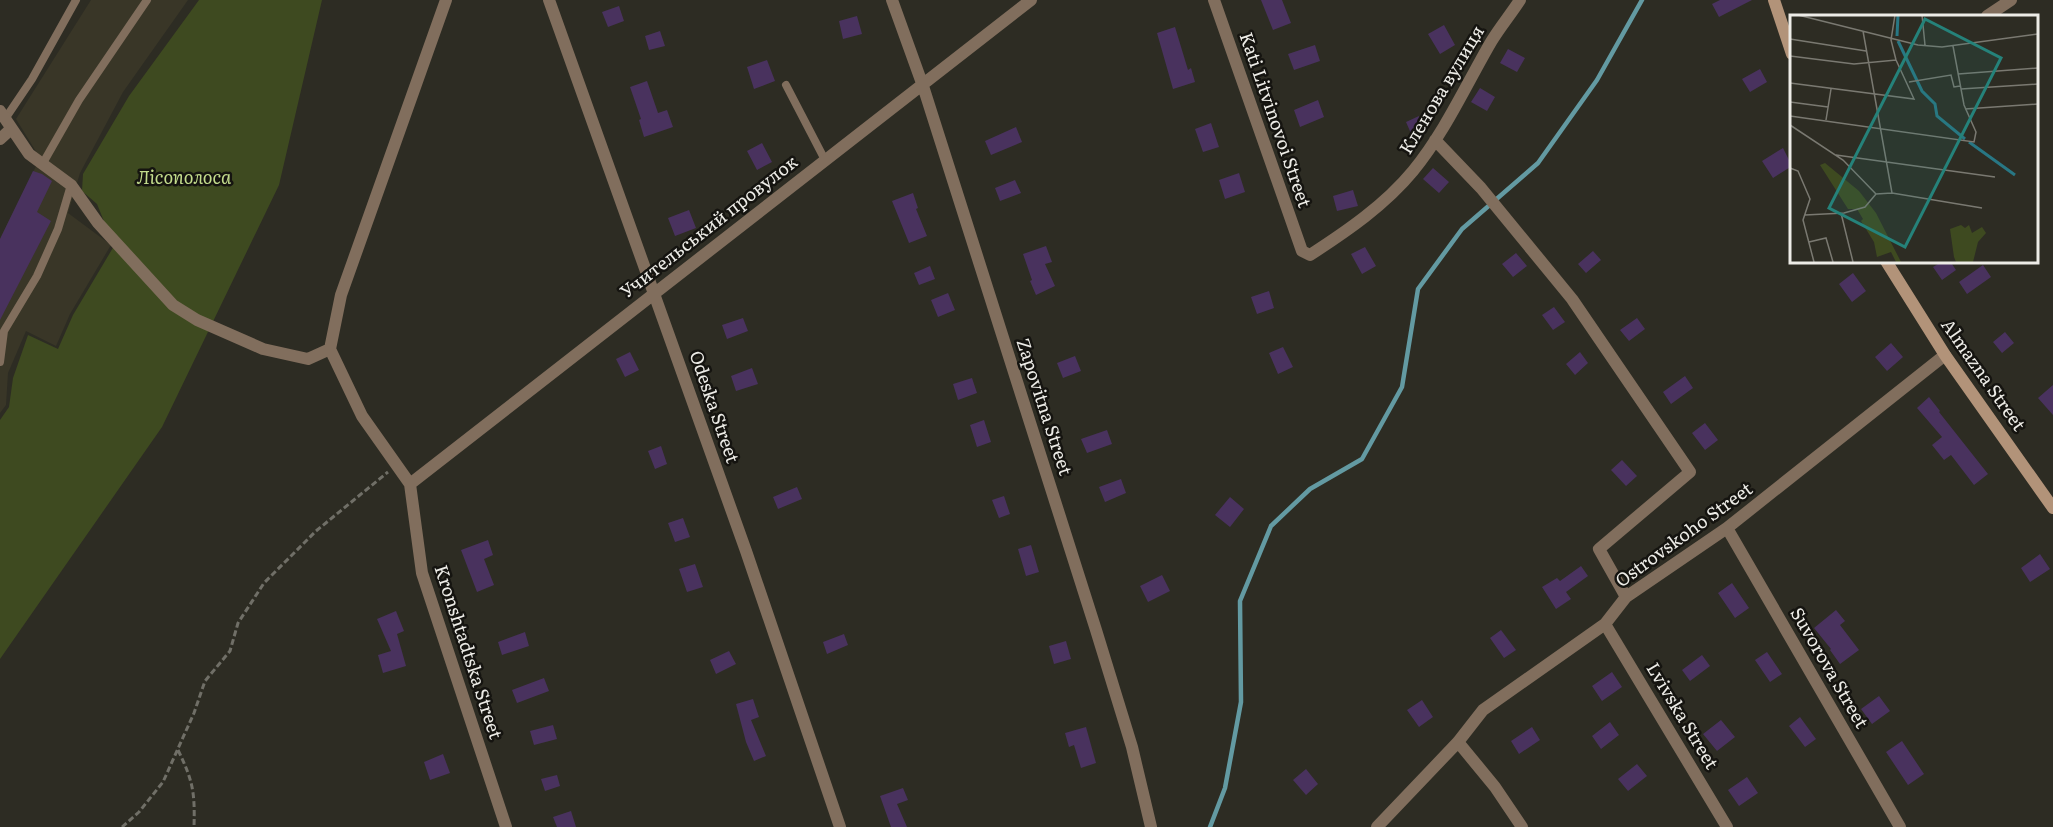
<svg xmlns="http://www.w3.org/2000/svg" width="2053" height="827" font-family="Literata,serif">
	<rect width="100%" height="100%" fill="#2d2c23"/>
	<path fill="#393627" d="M91,0h97l-65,92 -43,81 -12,40 43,32 -41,69 -14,32 -30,-15 -18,42 -2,32 -6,8v-174l40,-81 -24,-39z"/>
	<path fill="#3e4a20" d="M199,0h123l-43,185 -117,242 -162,232v-239l9,-13 4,-29 15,-43 30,14 15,-34 41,-69 -17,-42 -15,-13 1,-17 46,-78z"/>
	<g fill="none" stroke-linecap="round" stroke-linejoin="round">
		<path stroke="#639aa2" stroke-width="4.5" d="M1210,827l15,-39 16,-86 -1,-101 31,-75 39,-37 52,-30 40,-72 16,-98 44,-60 76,-66 59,-83 45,-80"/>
	</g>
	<path fill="#49325e" d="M1261,0h21l9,23 -18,7z
		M1720,0h32l-33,17 -7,-13z
		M619,6l5,15 -16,6 -6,-15z
		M857,16l5,18 -19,5 -4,-18z
		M1444,25l11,20 -15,9 -12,-20z
		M1175,27l13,43 3,-2 4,14 -22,7 -16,-56z
		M660,31l5,15 -16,4 -4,-14z
		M1315,45l5,16 -26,9 -6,-16z
		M1508,49l17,9 -8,14 -17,-9z
		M767,60l8,21 -21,8 -7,-22z
		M1760,69l7,13 -17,10 -8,-13z
		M647,81l11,32 9,-3 6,17 -29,10 -5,-17 2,-1 -11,-32z
		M1480,88l15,9 -8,14 -16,-9z
		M1318,100l6,17 -24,10 -6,-17z
		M1419,116l7,17 -13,5 -7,-16z
		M1211,123l8,24 -16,5 -8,-23z
		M1016,127l6,15 -31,13 -6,-14z
		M762,143l10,19 -15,8 -10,-19z
		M1783,148l9,18 -19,12 -11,-17z
		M1433,168l16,14 -10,11 -16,-14z
		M33,171l9,3 10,7 -15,31 14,9 -51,99v-81z
		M1239,173l6,19 -20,7 -6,-19z
		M1015,180l6,13 -21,8 -5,-13z
		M1353,190l5,16 -21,5 -4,-15z
		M913,193l5,15 -2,1 11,27 -18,7 -17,-42z
		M689,210l7,18 -21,8 -7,-18z
		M1046,246l6,16 -7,2 10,22 -19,9 -6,-14 2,-1 -9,-26z
		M1365,247l11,19 -14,8 -11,-20z
		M1593,251l8,9 -15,13 -8,-9z
		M1516,253l11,13 -14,11 -11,-13z
		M1943,261h7l6,9 -14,10 -9,-13z
		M1983,265l8,12 -24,17 -8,-12z
		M930,266l5,13 -16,6 -5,-12z
		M1853,273l13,18 -14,11 -13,-18z
		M1269,291l5,17 -17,6 -6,-17z
		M948,293l7,17 -17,7 -7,-17z
		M1554,307l11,15 -12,8 -11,-15z
		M743,318l5,13 -21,8 -5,-14z
		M1637,318l8,11 -16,12 -9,-11z
		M2005,332l9,11 -12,10 -9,-11z
		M1891,343l12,14 -16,14 -12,-14z
		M1283,347l10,20 -15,7 -9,-21z
		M630,352l9,18 -14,7 -9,-18z
		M1580,352l8,11 -13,12 -9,-11z
		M1075,356l6,15 -18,7 -6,-15z
		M752,368l6,16 -22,7 -5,-15z
		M1685,376l8,12 -22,16 -8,-12z
		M972,378l5,15 -19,7 -5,-16z
		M2053,385v30l-15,-17z
		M1929,397l11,14 -1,1 49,62 -14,11 -23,-30 -7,5 -12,-15 10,-8 -25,-29z
		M984,420l7,22 -14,5 -7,-22z
		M1705,423l13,17 -13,10 -13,-17z
		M1107,430l5,14 -25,9 -6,-14z
		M661,446l6,18 -12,5 -7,-18z
		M1622,460l15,16 -11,10 -15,-16z
		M1121,479l5,14 -21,9 -6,-15z
		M797,487l5,12 -24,10 -5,-12z
		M1004,496l6,18 -11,4 -7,-18z
		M1230,497l14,12 -14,18 -15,-12z
		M683,518l7,19 -15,5 -7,-19z
		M488,540l5,15 -9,4 10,26 -17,7 -16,-42z
		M1031,545l8,27 -13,4 -8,-27z
		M2040,554l10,15 -20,13 -9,-14z
		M695,564l8,23 -16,5 -8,-23z
		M1581,566l7,10 -22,16 5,7 -15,10 -14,-22 15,-9 3,3z
		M1162,575l8,16 -22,11 -8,-16z
		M1732,583l17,25 -14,10 -17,-25z
		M1836,610l9,11 -5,4 19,25 -19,14 -10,-14 1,-1 -17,-21z
		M396,611l8,20 -7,3 9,32 -23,7 -5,-18 13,-4 -14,-32z
		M1501,630l15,20 -12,8 -14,-20z
		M525,632l4,14 -27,9 -4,-13z
		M844,634l4,11 -21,9 -4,-12z
		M1066,641l5,18 -17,5 -5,-18z
		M729,651l7,13 -20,10 -6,-14z
		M1767,652l15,22 -12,8 -15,-22z
		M1702,655l8,11 -20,15 -8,-11z
		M1612,672l10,15 -20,14 -10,-15z
		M544,678l5,13 -32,12 -5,-13z
		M1879,696l11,15 -18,13 -11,-15z
		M753,699l6,18 -8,3 15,36 -12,5 -8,-19 -10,-38z
		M1422,700l11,17 -14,10 -12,-17z
		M1800,717l16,22 -11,8 -16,-21z
		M1721,720l14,17 -18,14 -14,-17z
		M1610,722l9,13 -18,14 -9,-13z
		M553,725l4,14 -23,6 -4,-14z
		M1086,727l10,36 -15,5 -7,-23 -5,2 -4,-14z
		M1532,727l8,13 -21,14 -8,-13z
		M1902,741l22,33 -16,11 -22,-33z
		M443,754l7,19 -20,7 -6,-18z
		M1637,764l10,12 -19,15 -10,-12z
		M1306,769l12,15 -12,11 -13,-15z
		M557,775l3,11 -15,5 -4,-12z
		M1747,777l11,16 -19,13 -11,-16z
		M903,788l5,12 -11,4 10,23h-16l-11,-31z
		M571,811l5,16h-19l-4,-10z"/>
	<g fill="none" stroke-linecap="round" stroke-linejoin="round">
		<path stroke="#706f67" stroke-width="3" stroke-dasharray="6 3" stroke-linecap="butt" d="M178,750c15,31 17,42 16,77
			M122,827l17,-15 24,-30 31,-69 11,-32 25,-30 8,-28 26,-40 52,-52 72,-59"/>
		<path stroke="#816e5d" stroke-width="8" d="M786,85l39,75
			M5,119l27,-40 44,-79
			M43,163l36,-63 68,-100
			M0,362l4,-31 33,-55 21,-47 13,-44"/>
		<path stroke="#816e5d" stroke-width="12" d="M549,0l197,551 94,276
			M892,0l31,86 173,544 36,117 19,80
			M1214,0l88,251 8,4c37,-24 75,-50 103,-84 32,-39 53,-86 78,-129 9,-15 20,-28 29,-42
			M1987,16l24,-16
			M0,111l29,43 42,31 27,38 75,82 24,15 66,29 45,10 22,-10
			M0,139l11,-10
			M1435,140l46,48 91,111 118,173 -91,77 27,48
			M410,484l621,-484
			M410,484l-48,-68 -32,-67 11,-54 105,-295
			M410,484l12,89 84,254
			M1727,528l173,299
			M1605,624l122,203
			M1458,742l37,45 27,40
			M1377,827l81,-85 25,-32 122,-86 21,-27 101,-69 218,-173"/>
		<path stroke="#b29379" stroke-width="12" d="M1774,0l18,54
			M1886,261l59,94 108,153"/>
	</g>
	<g text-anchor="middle" stroke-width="5" stroke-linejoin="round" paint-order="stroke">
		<g font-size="18" fill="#edece7" stroke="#151410">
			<text transform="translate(1442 90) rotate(-59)" y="6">Кленова вулиця</text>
			<text transform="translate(1275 120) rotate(71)" y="6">Kati Litvinovoi Street</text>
			<text transform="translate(709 227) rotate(-38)" y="6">Учительський провулок</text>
			<text transform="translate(1983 375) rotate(55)" y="6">Almazna Street</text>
			<text transform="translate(714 407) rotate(71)" y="6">Odeska Street</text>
			<text transform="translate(1044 407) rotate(72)" y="6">Zapovitna Street</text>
			<text transform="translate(1684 535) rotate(-36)" y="6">Ostrovskoho Street</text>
			<text transform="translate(468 652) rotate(72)" y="6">Kronshtadtska Street</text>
			<text transform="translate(1829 668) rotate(60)" y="6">Suvorova Street</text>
			<text transform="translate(1682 716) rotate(59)" y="6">Lvivska Street</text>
		</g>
		<g font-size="18" font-style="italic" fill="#c3dc8c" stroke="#151410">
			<text x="184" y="184">Лісополоса</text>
		</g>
	</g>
	<g transform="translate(1790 15)">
		<rect width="248" height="248" fill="#2d2c23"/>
		<path d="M35,148l34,28 17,22 25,49h-5l-5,-10 -14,5 -3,-15 -13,-21 2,-2 -6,-10h-9l-28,-44zM171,210l4,3 4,-3 3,8 10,-6 4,6 -8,9 -5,20h-17l-2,-5 -4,-28z" fill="#3e4a20"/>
		<path fill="none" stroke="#287784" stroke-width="3" d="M107,21l1,-21M108,26l24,50 13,13 2,12 28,23M179,127l46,33"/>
		<path fill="none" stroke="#7a7971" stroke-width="1.5" d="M8,0l120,30 24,2 96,-13M105,0l-4,25 5,20M132,0l3,30M73,16l29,162M0,24l76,12M0,41l64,8 42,-4 18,39 -124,-16M168,59l80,-6M119,67l42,-7 3,12 6,-1M171,74l77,-5M0,87l38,5M175,94l73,-5M0,101l184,26 2,-10 -12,-27 -11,-59M36,105l5,-31M0,110l53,35 33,34 16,-1 90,15M46,140l159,22M0,153l8,3 12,28 -7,21 11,42M51,198l12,49M15,200l39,-2 21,-6 11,-13M19,227l17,-4 7,24"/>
		<path fill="#25827a" fill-opacity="0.15" stroke="#25827a" stroke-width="3" d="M135,4l76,39 -96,189 -76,-39z"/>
		<rect width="248" height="248" fill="none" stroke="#edece7" stroke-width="3"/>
	</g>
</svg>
